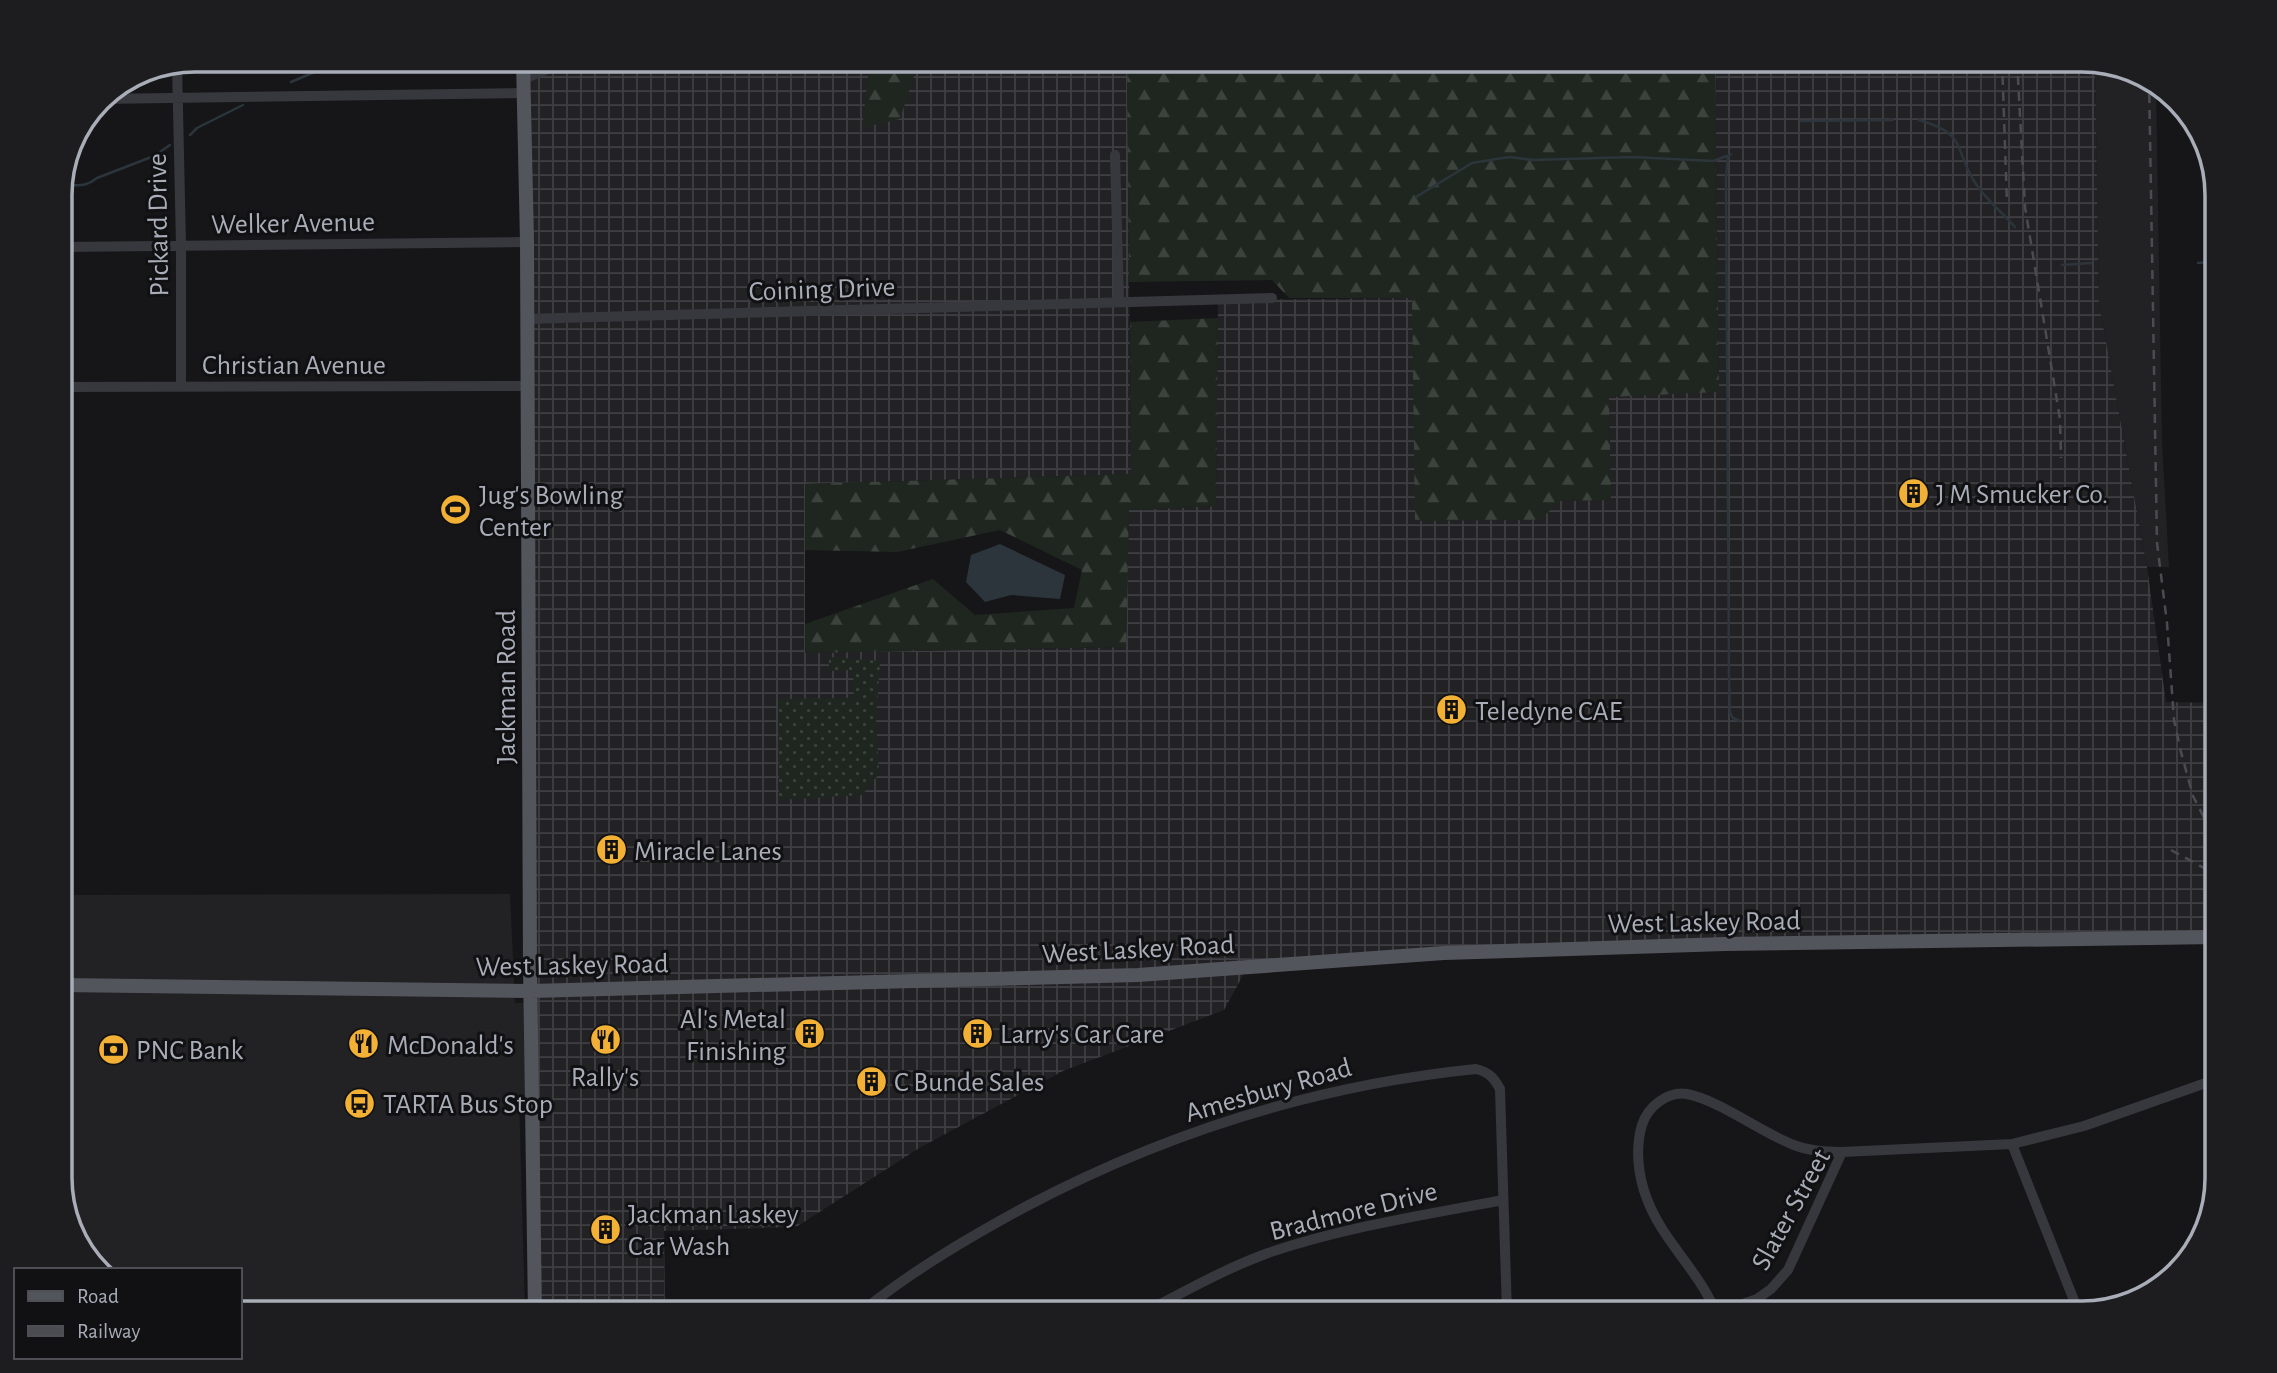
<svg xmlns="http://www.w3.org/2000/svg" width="2277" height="1373" font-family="'Alegreya Sans',sans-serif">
	<defs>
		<pattern id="industrial-grid" width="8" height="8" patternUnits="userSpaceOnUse" patternTransform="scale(1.75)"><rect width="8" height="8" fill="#222225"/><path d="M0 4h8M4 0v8" fill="none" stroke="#3f3f43"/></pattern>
		<pattern id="grass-dots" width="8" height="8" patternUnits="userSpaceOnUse" patternTransform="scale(1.75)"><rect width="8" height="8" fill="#1e261f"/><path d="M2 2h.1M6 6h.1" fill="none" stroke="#3c433d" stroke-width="1.8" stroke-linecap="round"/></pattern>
		<pattern id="forest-firs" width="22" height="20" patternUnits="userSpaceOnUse" patternTransform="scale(1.75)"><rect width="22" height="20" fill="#1e261f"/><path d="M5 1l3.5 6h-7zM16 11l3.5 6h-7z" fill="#3c433d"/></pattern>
	</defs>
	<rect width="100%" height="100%" fill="#161618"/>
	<path fill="#222225" d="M2095,63l55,15 6,5 6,360 7,124h-22l-48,-264z
		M510,894l5,109 144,-4 3,94 -143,2 6,218h-285v-43h-139l-23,-24 -18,-59v-292z"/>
	<path fill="url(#industrial-grid)" d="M524,60h603l4,414 -326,10v169l321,-6 3,-137 87,-4 2,-206 194,-2 148,203 50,-1 -1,-103 110,-6 -4,-331h367l13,3 4,240 48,264 19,135 51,1v235l-459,6 -511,24 -23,42 -161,61 -142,76 -125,80 -132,4 1,82h-130z"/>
	<path fill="url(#grass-dots)" d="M829,657l51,4 -4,58 3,55 -17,21 -83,5 -1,-101 76,-1 -1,-28 -24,1z"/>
	<path fill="url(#forest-firs)" d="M870,60h49l-19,59 -38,9z
		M1127,60h588l4,332 -110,5 2,103 -51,1 -20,19 -125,1 -3,-223h-123l-17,-18 -143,2z
		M1218,318l-2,188 -87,4 -3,137 -321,6v-29l128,-45 42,36 99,-7 8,-38 -82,-40 -103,22 -92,-2v-66l326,-10 -1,-152z"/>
	<path fill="#2c353c" d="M1000,544l65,31 -5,24 -49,-4 -26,7 -19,-20 5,-27z"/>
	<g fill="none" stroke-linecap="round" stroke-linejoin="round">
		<path stroke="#2c353c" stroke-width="2.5" d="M291,82l52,-22
			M1919,120c48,14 34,26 55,61 10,17 28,31 41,46
			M1801,121l92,-1
			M190,135l7,-7 46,-23
			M1731,154l-3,2 -2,21 3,499 1,37 3,5 7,3
			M60,187c15,-4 24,2 37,-9l57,-22 16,-11
			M1416,197l56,-34 37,-6 24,3 100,-3 80,4 14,-5
			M2198,263l19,-2
			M2062,265l29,-2"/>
		<path stroke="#37383d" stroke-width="10" d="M177,63l4,183v141
			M523,79l47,-19
			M99,99l424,-6
			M1115,155l4,147
			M60,247l467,-5
			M527,319l745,-21
			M60,387l467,-1
			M2012,1144l67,169
			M860,1313c50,-41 108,-75 165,-106 140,-74 293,-122 451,-138 13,3 18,9 24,20l7,224
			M1143,1313c41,-21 81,-44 125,-60 77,-26 156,-38 235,-53
			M1565,1313l167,-5 25,-9 14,-10 17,-19 54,-118
			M1716,1313c-16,-41 -54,-73 -69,-114 -9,-23 -12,-51 -5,-74 6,-19 26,-34 45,-31 32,6 75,39 107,51 15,6 32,7 48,7l170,-8 72,-18 133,-47"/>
		<path stroke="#53555c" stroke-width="14" d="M523,60l4,182 3,723 5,348
			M60,985l471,6 607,-16 306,-22 281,-9 492,-7"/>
		<path stroke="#4a4c52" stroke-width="2.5" stroke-dasharray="9 7" stroke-linecap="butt" d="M2002,60l5,144
			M2017,60l8,147 35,212 1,39
			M2149,78l8,465 10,80 7,97 7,32 12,44 24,47
			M2171,850l46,25"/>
	</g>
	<defs>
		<symbol id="building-disc" viewBox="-11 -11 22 22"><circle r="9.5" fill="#f2b134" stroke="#111113"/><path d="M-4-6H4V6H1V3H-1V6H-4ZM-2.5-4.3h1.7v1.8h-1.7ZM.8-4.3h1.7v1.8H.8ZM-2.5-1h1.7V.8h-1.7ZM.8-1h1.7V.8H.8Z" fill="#111"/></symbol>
		<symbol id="stadium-disc" viewBox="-11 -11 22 22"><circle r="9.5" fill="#f2b134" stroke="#111113"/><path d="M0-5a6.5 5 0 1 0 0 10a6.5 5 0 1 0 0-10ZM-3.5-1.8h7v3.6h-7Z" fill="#111"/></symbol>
		<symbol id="restaurant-disc" viewBox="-11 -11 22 22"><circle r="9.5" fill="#f2b134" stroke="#111113"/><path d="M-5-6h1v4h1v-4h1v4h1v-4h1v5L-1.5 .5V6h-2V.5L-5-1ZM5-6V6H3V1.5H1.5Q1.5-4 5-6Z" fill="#111"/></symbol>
		<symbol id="bank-disc" viewBox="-11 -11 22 22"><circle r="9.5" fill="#f2b134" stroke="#111113"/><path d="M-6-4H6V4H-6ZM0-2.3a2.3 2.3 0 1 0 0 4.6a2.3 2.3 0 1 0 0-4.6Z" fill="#111"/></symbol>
		<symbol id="bus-disc" viewBox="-11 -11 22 22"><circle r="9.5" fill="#f2b134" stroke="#111113"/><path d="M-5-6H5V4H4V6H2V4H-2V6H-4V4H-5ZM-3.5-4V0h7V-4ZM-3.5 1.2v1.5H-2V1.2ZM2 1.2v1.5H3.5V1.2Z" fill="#111"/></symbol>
	</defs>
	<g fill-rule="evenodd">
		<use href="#building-disc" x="1896" y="476" width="35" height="35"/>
		<use href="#stadium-disc" x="438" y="492" width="35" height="35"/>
		<use href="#building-disc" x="1434" y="692" width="35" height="35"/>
		<use href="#building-disc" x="594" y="832" width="35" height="35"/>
		<use href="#building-disc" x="960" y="1016" width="35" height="35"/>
		<use href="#building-disc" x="792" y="1016" width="35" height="35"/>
		<use href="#restaurant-disc" x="588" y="1022" width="35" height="35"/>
		<use href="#restaurant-disc" x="346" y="1026" width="35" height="35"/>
		<use href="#bank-disc" x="96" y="1032" width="35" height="35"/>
		<use href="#building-disc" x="854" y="1064" width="35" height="35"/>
		<use href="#bus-disc" x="342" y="1086" width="35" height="35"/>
		<use href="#building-disc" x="588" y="1212" width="35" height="35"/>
	</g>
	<g text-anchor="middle" stroke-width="6" stroke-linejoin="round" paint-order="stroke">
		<g font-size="28" fill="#a8adb8" stroke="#111113">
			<text transform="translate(293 222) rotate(-1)" y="10">Welker Avenue</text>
			<text transform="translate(157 225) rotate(-91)" y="10">Pickard Drive</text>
			<text transform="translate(822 288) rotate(-2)" y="10">Coining Drive</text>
			<text x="294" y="374">Christian Avenue</text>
			<text transform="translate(505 687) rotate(-90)" y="10">Jackman Road</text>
			<text transform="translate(1704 921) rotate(-1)" y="10">West Laskey Road</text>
			<text transform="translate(1138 948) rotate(-3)" y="10">West Laskey Road</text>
			<text transform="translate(572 964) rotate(-1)" y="10">West Laskey Road</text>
			<text transform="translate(1268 1089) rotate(-16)" y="10">Amesbury Road</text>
			<text transform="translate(1790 1209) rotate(-61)" y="10">Slater Street</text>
			<text transform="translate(1353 1210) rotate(-14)" y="10">Bradmore Drive</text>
		</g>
		<g font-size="28" fill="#a8adb8" stroke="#111113" text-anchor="start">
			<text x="1936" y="503">J M Smucker Co.</text>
			<text x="479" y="504">Jug's Bowling<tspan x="479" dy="32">Center</tspan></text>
			<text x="1475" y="720">Teledyne CAE</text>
			<text x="634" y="860">Miracle Lanes</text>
			<text x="786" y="1028" text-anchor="end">Al's Metal<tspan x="786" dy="32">Finishing</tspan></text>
			<text x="1000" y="1043">Larry's Car Care</text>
			<text x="387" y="1054">McDonald's</text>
			<text x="136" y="1059">PNC Bank</text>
			<text x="605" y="1086" text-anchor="middle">Rally's</text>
			<text x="894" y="1091">C Bunde Sales</text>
			<text x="383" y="1113">TARTA Bus Stop</text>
			<text x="628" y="1223">Jackman Laskey<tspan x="628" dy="32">Car Wash</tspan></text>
		</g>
	</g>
	<path d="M0 0H2277V1373H0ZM195 72H2082A123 123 0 0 1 2205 195V1178A123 123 0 0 1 2082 1301H195A123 123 0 0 1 72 1178V195A123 123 0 0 1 195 72Z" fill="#1d1d20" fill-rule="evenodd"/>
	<path fill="none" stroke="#a8adb8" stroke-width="3.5" d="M195 72H2082A123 123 0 0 1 2205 195V1178A123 123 0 0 1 2082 1301H195A123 123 0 0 1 72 1178V195A123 123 0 0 1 195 72Z"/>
	<rect x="14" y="1268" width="228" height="91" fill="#111113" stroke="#4d4f55" stroke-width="2"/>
	<rect x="28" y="1291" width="35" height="10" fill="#53555c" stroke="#4d4f55" stroke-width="2"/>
	<text x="77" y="1303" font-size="21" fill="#a8adb8">Road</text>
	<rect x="28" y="1326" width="35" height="10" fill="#4a4c52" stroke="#4d4f55" stroke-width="2"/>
	<text x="77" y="1338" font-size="21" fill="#a8adb8">Railway</text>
</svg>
